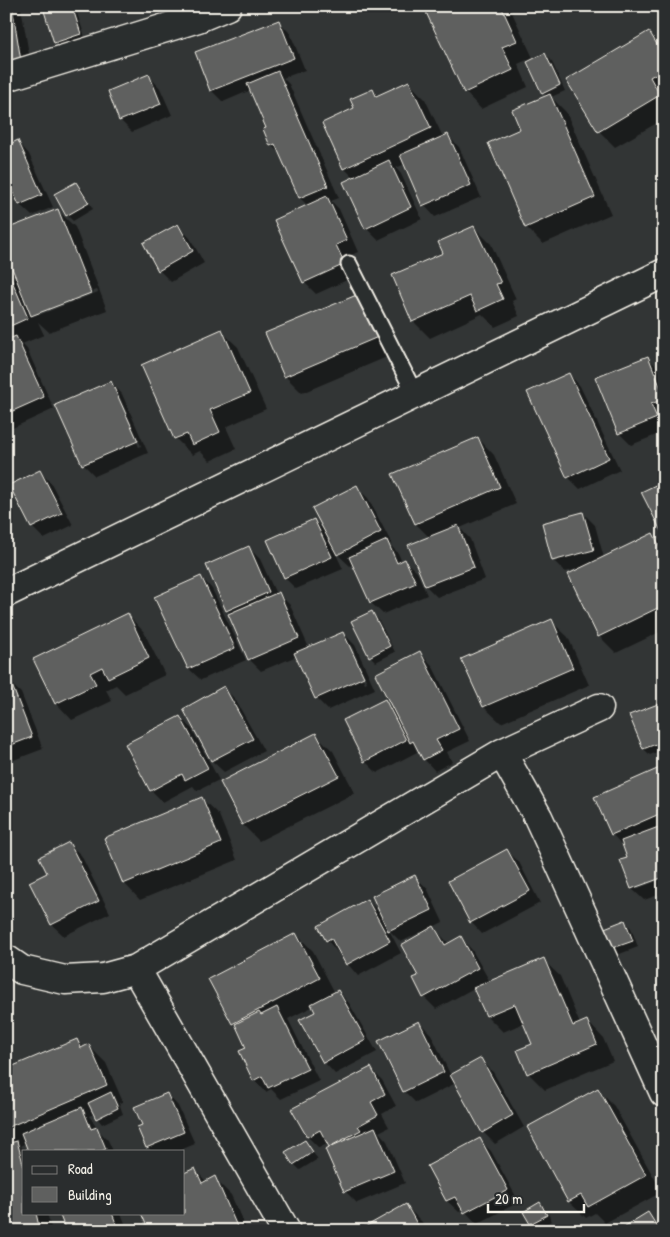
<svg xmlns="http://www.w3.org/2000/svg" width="670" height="1237" font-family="'Patrick Hand',sans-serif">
	<rect width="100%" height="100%" fill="#323535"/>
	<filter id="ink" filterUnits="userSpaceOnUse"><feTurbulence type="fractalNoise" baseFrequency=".02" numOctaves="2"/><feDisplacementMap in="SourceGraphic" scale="10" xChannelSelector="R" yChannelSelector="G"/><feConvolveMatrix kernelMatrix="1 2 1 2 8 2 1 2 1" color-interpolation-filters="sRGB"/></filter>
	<g filter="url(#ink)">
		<path fill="#0007" fill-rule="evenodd" d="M6,6l15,1 11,65 -26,4z
			M72,6l4,4 10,30 -25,8 -6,-6z
			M127,6h36v1l-31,5z
			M424,6h85l25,54 11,-6 6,6 14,31 -14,6 15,15 45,102 -68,30 -17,-17 -5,-97 26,-33 -4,-4 -16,-33 -9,4 10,23 -47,22 -16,-17z
			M278,21l12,12 15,37 -22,8 6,6 50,114 -8,3 8,8 19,43 -11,5 9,19 -40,18 -12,-12 4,-76 -8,-8 -18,-42 -11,-11 -3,-17 -17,-38 -28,12 -12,-12z
			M649,33l15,15v71l-49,28 -16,-16z
			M149,76l11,12 12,27 -40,17 -12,-12z
			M408,82l17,17 18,38 4,-2 12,12 22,50 -46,20 -11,-12 -19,-41 -9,4 5,6 21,45 -44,21 -12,-12 -12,-50 -10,-10 12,-59 17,-19 6,6z
			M18,142l11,12 24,53 -21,9 -12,-11z
			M76,184l6,5 11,20 -20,12 -6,-6 -11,-20z
			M58,211l17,16 32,83 -58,22 -11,-10 6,13 -22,9 5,5 27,60 -48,22v-171l7,6zM97,290l1,2 -59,23v-3z
			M178,226l12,12 14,25 -33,19 -12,-12z
			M474,227l17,17 25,55 -4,2 7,15 -24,11 -13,-13 -52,24 -17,-17 32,-68z
			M359,295l35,59 -92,39 -17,-17z
			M221,331l17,16 28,62 -40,18 10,22 -26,12 -10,-10 -8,4 -17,-17z
			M648,358l11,11 5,11v35l-2,1 2,5v11l-33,13 -12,-12z
			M569,374l11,12 40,84 -40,19 -12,-12z
			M111,382l11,12 26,59 -53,23 -12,-12zM116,394h2l23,52 -2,1z
			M478,438l16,17 22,49 -56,24 10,11 15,40 -48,18 -11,-11 4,-48 -14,-14 -22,-49z
			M39,471l12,12 22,42 -29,14 -12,-12z
			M6,473l4,9 -4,2z
			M356,487l12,11 24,46 -2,1 8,8 4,9 3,-1 12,11 10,23 -44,19 -12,-11 -18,-39 -3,2 -15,-14 8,17 -47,20 -11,-11 29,-58 11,11z
			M583,513l12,12 9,33 49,-24 11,11v85l-48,23 -17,-17 -18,-68 -16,4 -12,-12z
			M249,548l11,11 16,35 2,-1 12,12 19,43 34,-15 12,12 20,44 -47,21 -12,-12 -19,-42 -36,15 -12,-12 -18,-45 -4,-4zM348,645h3l16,37 -2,1z
			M201,577l11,12 34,71 -45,20 -12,-11 -33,-72z
			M372,613l6,6 17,33 -19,10 -6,-6z
			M128,615l16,17 21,43 -40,19 -9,-9 -10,5 6,11 -40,19 -16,-17z
			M551,621l17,16 21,48 -88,38 -17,-16 -21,-48z
			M420,653l12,12 38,76 -23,11 5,10 -17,9 -11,-12 -5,-9 -5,-5 3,7 -40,21 -12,-12 20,-60 9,9z
			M9,682l12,11 22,56 -32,12 -5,-4v-74z
			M224,688l11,11 29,52 -40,21 -12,-11 -28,-52z
			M657,705l7,8v36l-14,6 -6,-6 -13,-33z
			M180,717l12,12 27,51 -22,11 -4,-5 -30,16 -12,-12z
			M316,735l17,16 22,42 -96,48 -16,-16z
			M664,767v109l-28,10v3l28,-11v15l-20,7 -12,-11 -11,-28 8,-2 -6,-13 -11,-12z
			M202,799l17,16 18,45 -97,40 -16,-17z
			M69,844l12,11 29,58 -46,23 -12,-11 -21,-43 18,-9z
			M507,851l12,11 21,41 -58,31 -11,-12z
			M415,877l12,11 16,34 -10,5 16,17 12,-6 11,12 17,30 -11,6 1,1 64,-27 17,16 20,48 7,-3 16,17 10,23 -68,29 -17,-17 6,-28 -10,-22 -21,9 -16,-16 -13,-28 -38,21 -12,-12 -3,-65 -20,10 -12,-12 12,23 -43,23 -31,-36 40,-40 15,15z
			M625,922l6,6 7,19 -21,8 -6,-6z
			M296,934l17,17 22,42 3,-2 11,12 28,49 -42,22 -11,-12 -7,-50 -3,-6 -26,13 31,62 -38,18 -10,-10 -5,3 -12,-12 -6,-32 -10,-19 -5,-6z
			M419,1022l12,12 20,42 30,-16 12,12 31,55 -29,17 -12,-12 -27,-49 -40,20 -12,-12z
			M77,1041l7,7 5,-2 17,17 17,39 -4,1 4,11 -21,10 -8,-10 -5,2 4,5 4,8 11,11 5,11h-83l-4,-8 -6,3 5,5 -1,62h23l5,18h-46l2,-86 -2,-2v-72z
			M370,1068l12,12 14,26 -14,8 7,13 -10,5 8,9 18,42 -48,20 -12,-12 -16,-48 -10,5 -11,-11z
			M598,1090l16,16 48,86 -57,31 -10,-10 -9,5 -17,-16 -41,-74z
			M167,1094l11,12 17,38 -17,7h-27l-3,-4 -5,-21z
			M479,1140l12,11 28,51 -42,22 -13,-14 -5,2 -12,-11 -18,-34z
			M304,1142l14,17 -18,11 -6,-6z
			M195,1170l12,12 7,-4 17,17 16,36h-97l34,-18v-38z
			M540,1204l6,6 6,11 -15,8 -6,-6 -6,-11z
			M406,1206l16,16 5,9h-61z
			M60,1213h61l7,18h-61z
			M648,1214l16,17h-45z"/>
		<path fill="#5f605f" stroke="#f4f1e8" d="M6,6h6l9,55 -15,2z
			M61,6h11l9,28 -27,9 -10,-32z
			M423,6h78l16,35 -15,6 11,23 -49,23z
			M658,6h6v14z
			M279,20l15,38 -84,33 -15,-39z
			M649,31l15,25v13l-14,8 10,18 -62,37 -32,-52z
			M545,53l15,32 -18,9 -15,-32z
			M278,71l50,115 -29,12 -24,-54 -5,2 -7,-17 3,-1 -19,-44z
			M149,74l12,30 -42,17 -11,-30z
			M409,81l22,47 -88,41 -21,-46 32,-15 -4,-9 23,-10 3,7z
			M550,94l45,103 -70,31 -37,-85 32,-14 -8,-19z
			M448,134l23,51 -49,21 -22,-51z
			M18,140l24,55 -23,10 -13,-28v-31z
			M389,160l22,47 -46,22 -22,-47z
			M76,182l13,21 -23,13 -12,-22z
			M327,196l20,44 -11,5 9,19 -42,19 -29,-63z
			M58,209l33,84 -60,23 -25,-63v-24z
			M178,224l15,27 -35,20 -15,-28z
			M474,226l27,57 -5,1 7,15 -26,12 -7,-15 -58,26 -20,-47 51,-22 -5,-11z
			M6,267l22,51 -22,10z
			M359,294l19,43 -94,40 -19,-44z
			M222,329l28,64 -40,17 10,22 -28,13 -5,-11 -13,5 -33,-74z
			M16,336l28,61 -38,17v-74z
			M648,356l16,40v3l-13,5 6,14 -39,16 -23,-57z
			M569,373l40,85 -42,20 -40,-86z
			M111,381l27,60 -56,24 -27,-60z
			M478,437l22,50 -85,37 -23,-50z
			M40,470l22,43 -31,15 -22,-43z
			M664,481v56l-23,-45z
			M357,485l24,47 -44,23 -25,-47z
			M583,512l11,38 -42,11 -10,-38z
			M314,519l18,38 -48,21 -17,-38z
			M458,525l16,42 -49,19 -17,-41z
			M653,533l11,22v50l-66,32 -30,-63z
			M387,540l10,23 8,-4 11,24 -46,20 -21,-46z
			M249,546l20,46 -43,19 -20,-46z
			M201,576l34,72 -47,21 -34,-72z
			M279,592l20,46 -51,22 -20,-46z
			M372,611l18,35 -21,11 -18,-36z
			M128,613l21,45 -41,20 -6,-11 -12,6 6,11 -41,20 -22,-45z
			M552,619l21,49 -90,39 -22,-48z
			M343,632l21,45 -49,22 -21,-46z
			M420,651l39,78 -23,11 6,10 -19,10 -10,-19 -3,2 -35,-69z
			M10,680l22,57 -26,10v-65z
			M224,686l29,53 -42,22 -28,-52z
			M385,699l21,41 -42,22 -21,-42z
			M658,704l6,15v22l-21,8 -14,-34z
			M180,716l28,52 -23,12 -3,-6 -32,17 -25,-47z
			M316,733l23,43 -97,49 -22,-43z
			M664,766v46l-53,23 -17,-38z
			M202,797l19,46 -98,41 -19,-46z
			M664,825v52l-33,12 -11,-29 7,-2 -6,-17z
			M69,842l30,59 -48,24 -22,-43 18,-9 -8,-16z
			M507,849l23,42 -60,32 -22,-42z
			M415,875l17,35 -44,21 -16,-35z
			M367,899l23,42 -44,24 -15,-27 -5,3 -8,-15z
			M625,920l8,21 -23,8 -8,-20z
			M434,926l11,19 16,-9 17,32 -55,30 -10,-20 5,-2 -17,-31z
			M296,933l24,45 -88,46 -24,-45z
			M544,958l29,68 14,-6 10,24 -70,30 -10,-24 15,-6 -17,-40 -29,12 -13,-28z
			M338,990l28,50 -43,23 -24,-43 16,-8 -4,-8z
			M277,1007l31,62 -40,19 -6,-12 -9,5 -14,-30 7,-3 -11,-24 24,-12 2,3z
			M419,1021l25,51 -41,20 -25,-51z
			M77,1039l4,9 8,-4 18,41 -101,43v-59z
			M481,1058l32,57 -31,18 -32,-58z
			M371,1067l14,27 -14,8 7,13 -20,11 3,4 -32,17 -9,-17 -13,7 -16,-28z
			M598,1088l48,87 -58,32 -7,-12 -13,7 -41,-75z
			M111,1092l7,16 -22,11 -8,-16z
			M167,1093l17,39 -38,16 -9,-21 5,-2 -8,-18z
			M82,1107l9,22 6,-2 9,22 -5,2h-73l-7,-18z
			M375,1127l19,44 -50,21 -19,-43z
			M480,1138l28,52 -44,23 -9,-16 -9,4 -19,-35z
			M305,1140l8,12 -20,13 -8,-13z
			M17,1141l7,26v46h12l4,18h-34v-87z
			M195,1168l7,15 13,-7 24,55h-90l-8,-18h43v-40z
			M540,1202l7,13 -17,9 -7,-12z
			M406,1204l15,27h-56l-2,-3z
			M648,1212l12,19h-43z
			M59,1213h53l7,18h-53z"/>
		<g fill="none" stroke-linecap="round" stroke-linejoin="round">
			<defs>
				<path id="lane" d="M349,264l66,130"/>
				<path id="street" d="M6,77l192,-59 29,-12
					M6,593l658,-320
					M502,753l36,64 19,41 107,235
					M6,959l16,11 43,10 38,-2 33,-9 366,-216 97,-45
					M136,969l150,262"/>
			</defs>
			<use href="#lane" stroke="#f4f1e8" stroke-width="19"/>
			<use href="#street" stroke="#f4f1e8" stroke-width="31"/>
			<use href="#lane" stroke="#2a2d2e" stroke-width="15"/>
			<use href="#street" stroke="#2a2d2e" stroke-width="28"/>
		</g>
	</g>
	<rect width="670" height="1237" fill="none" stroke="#2a2d2e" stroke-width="25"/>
	<rect x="12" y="12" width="645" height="1212" fill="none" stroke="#f4f1e8" stroke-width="2" filter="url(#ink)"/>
	<rect x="22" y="1150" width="162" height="65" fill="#2a2d2e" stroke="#7b7b78"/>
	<rect x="32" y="1166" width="25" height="8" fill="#2a2d2e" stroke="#7b7b78"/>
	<text x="68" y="1174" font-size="15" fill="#f4f1e8">Road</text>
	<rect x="32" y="1187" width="25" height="15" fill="#5f605f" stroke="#7b7b78"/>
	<text x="68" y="1200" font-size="15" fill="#f4f1e8">Building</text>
	<path d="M488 1204v8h96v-8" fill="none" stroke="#f4f1e8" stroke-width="2.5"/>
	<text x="495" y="1204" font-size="15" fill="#f4f1e8" stroke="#2a2d2e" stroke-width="4" paint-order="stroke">20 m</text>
</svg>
